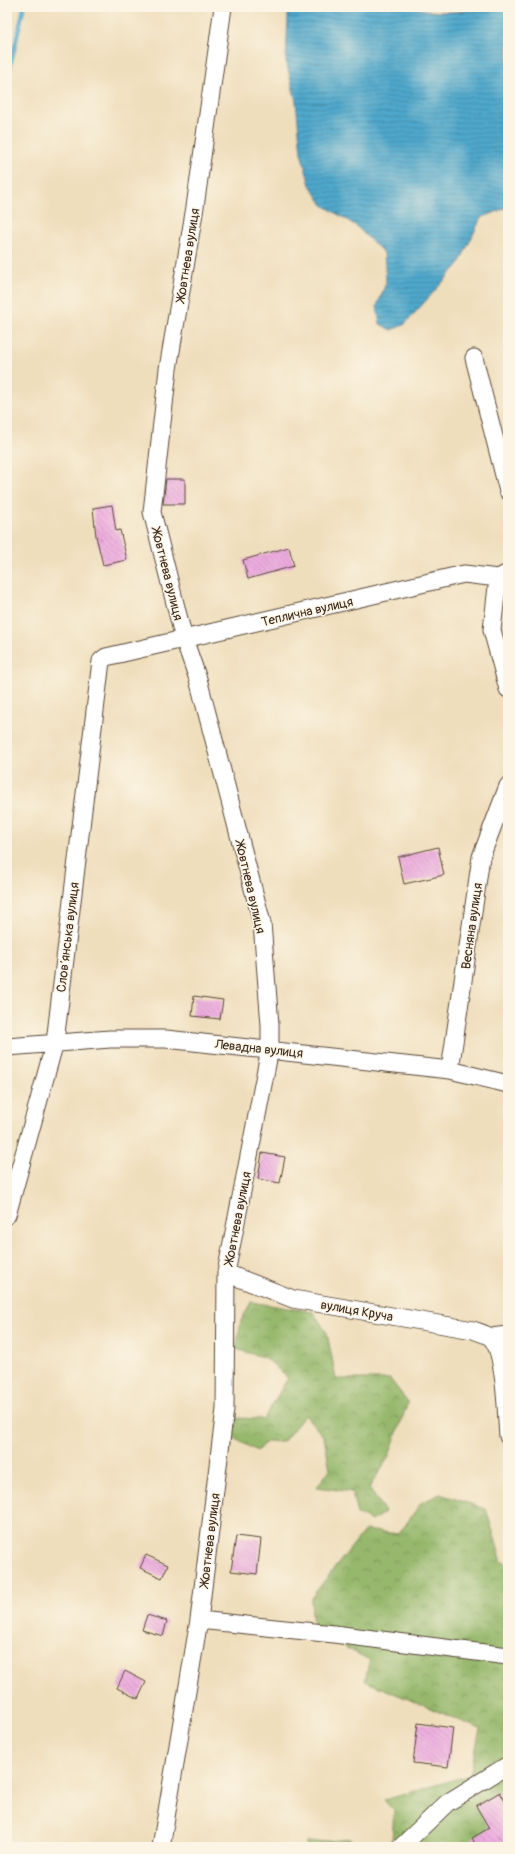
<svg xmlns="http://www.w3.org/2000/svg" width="515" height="1854" font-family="Pangolin,sans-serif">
	<defs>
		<pattern id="forest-crowns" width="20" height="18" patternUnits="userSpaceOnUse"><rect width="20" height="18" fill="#96b86c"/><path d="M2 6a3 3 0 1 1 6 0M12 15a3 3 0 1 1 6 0" fill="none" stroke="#7c9658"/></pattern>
		<pattern id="water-rules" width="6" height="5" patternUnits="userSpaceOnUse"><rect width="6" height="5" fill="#4fa8cc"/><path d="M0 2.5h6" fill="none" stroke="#4389a5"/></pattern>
		<pattern id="building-back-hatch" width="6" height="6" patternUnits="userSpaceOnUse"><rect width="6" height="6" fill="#eca9df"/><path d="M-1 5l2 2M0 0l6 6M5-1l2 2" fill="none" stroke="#c08ab4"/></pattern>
	</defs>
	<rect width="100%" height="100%" fill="#fcf5e5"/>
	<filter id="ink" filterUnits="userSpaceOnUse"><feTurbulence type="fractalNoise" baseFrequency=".025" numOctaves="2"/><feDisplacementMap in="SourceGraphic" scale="8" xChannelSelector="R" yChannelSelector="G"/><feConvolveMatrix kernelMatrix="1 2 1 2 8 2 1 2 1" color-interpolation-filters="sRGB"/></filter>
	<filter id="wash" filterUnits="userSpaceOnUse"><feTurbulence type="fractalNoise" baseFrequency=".012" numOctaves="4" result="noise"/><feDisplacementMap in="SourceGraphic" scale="16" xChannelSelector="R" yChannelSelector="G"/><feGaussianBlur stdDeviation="0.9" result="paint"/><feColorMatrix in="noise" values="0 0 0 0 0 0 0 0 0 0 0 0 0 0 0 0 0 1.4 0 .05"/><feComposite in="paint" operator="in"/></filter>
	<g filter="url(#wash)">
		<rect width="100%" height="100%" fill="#efdebc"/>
		<path fill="url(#forest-crowns)" stroke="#687145" d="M251,1302l62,10 14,21 9,46h54l18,23 -20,56 -19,30 16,24 -13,9 -15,-7 -5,-22 -35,-5 13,-18 -6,-32 -19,-22 -22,27 -16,-1 -10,10 -25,-14 3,-19 29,1 24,-41 -22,-20 -30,-9 5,-28z
			M440,1494l46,15 16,53 6,2v283h-126l10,-7 2,-29 -10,-11 86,-25 10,-46 -115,-48 5,-21 -57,-29 -2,-33 54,-68 34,4 22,-31z
			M350,1839l4,8h-48l1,-4z"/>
		<path fill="url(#water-rules)" stroke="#456975" d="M298,7h116c31,11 63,0 94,0v200l-27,11 -22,46 -55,61 -13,5 -11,-6 -3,-18 9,-23 -2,-30 -29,-28 -32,-20 -13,-20 -9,-32 -5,-52 -10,-40 2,-47z"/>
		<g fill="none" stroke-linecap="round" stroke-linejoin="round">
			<path stroke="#4fa8cc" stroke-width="4" d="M7,80l17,-73"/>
		</g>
		<g id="blocks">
			<path fill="url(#building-back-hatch)" d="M166,479h19v25h-22z
				M112,505l4,26 4,-1 7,30 -24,5 -7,-29 -3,-28z
				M289,547l5,19 -46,13 -5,-19z
				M438,847l6,28 -40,9 -6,-27z
				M194,996l29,4 -3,19 -28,-3z
				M262,1153l23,4 -5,26 -22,-4z
				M236,1536l25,3 -4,35 -26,-3z
				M146,1555l22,10 -6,13 -22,-10z
				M147,1615l20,6 -4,15 -21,-6z
				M125,1671l21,11 -8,17 -21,-11z
				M418,1723l35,5 -5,39 -35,-4z
				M500,1792l8,15v40h-31l-5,-9 17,-10 -13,-22z"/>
		</g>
	</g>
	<g filter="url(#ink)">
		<use href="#blocks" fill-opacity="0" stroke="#564536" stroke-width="1"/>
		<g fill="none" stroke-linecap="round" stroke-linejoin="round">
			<defs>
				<path id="minor" d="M474,358l34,133
					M498,578l-6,52 16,59
					M7,1047l103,-8h56l284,31 58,14
					M450,1070l31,-213 27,-71
					M7,1215l48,-173 46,-381 5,-4 358,-83 34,4 10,-5
					M226,1273l67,26 180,31c5,2 13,4 17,7 16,13 16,78 18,99
					M491,1337l17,-2
					M199,1620l135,14 174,22
					M161,1847l38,-227 26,-211 1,-136 44,-224v-24l-8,-102 -64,-244 -14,-40 -32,-127 16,-143 27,-162 28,-200
					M401,1847l46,-44 61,-38"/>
			</defs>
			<use href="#minor" stroke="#564536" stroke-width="19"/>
			<use href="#minor" stroke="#fff" stroke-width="17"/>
		</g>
	</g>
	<g text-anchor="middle" stroke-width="3" stroke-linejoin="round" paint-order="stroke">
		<g font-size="13" fill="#3b2a1e" stroke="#fcf5e5">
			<text transform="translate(187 255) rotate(-81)" y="5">Жовтнева вулиця</text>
			<text transform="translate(168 574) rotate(76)" y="5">Жовтнева вулиця</text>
			<text transform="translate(307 611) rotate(-13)" y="5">Теплична вулиця</text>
			<text transform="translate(251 887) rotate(77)" y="5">Жовтнева вулиця</text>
			<text transform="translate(471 926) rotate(-82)" y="5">Весняна вулиця</text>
			<text transform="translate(67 937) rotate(-83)" y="5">Словʼянська вулиця</text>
			<text transform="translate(259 1048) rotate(6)" y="5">Левадна вулиця</text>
			<text transform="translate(237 1218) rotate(-79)" y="5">Жовтнева вулиця</text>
			<text transform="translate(357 1310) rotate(10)" y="5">вулиця Круча</text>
			<text transform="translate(209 1540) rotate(-83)" y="5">Жовтнева вулиця</text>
		</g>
	</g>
	<rect width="515" height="1854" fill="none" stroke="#fcf5e5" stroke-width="24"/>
</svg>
